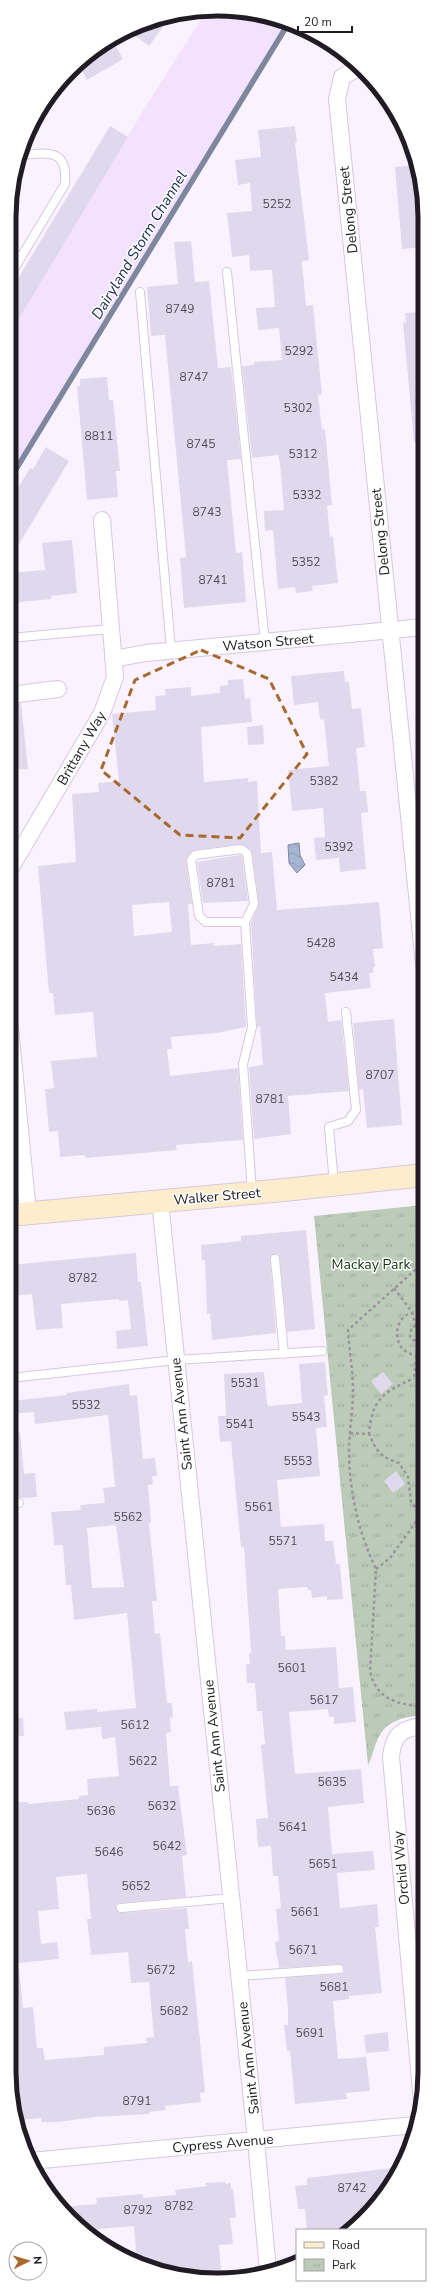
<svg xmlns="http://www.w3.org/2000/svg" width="434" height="2289" font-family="'Nunito Sans',sans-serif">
	<defs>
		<pattern id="park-tufts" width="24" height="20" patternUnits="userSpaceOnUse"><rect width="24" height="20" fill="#bbcbb8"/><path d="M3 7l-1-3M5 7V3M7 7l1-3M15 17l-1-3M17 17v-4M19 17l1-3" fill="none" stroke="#a0ae9e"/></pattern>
		<pattern id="water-waves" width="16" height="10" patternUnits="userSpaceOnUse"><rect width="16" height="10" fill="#a6b5d2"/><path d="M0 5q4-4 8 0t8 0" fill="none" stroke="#8f9bb4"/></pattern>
	</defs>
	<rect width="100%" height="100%" fill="#faf3ff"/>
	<path fill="#f3e2fd" d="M244,11l41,12 -275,452 1,-145 133,-221 61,-96z"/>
	<path fill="url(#park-tufts)" d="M424,1205v510c-20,2 -39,5 -47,26 -4,8 -4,15 -9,24l-54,-549z"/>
	<path fill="url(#water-waves)" stroke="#7e879e" d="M299,843l1,12 5,10 -8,8 -8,-10 -1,-18z"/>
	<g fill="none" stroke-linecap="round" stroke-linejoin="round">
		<path stroke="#7e879e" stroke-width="5.5" d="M10,479l278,-455"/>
	</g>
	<path fill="#e0d9ee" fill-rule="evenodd" d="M163,16h8l-22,30 -19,-14z
		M113,41l10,18 -36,21 -8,-15 11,-13z
		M110,126l18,11 -117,195v-42z
		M295,126l2,16 -2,1 14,117 -7,1 4,45 7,-1 9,89 -4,1 4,35 3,-1 7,76 -5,1 3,31 3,-1 5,47 -26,3 1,5 -17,2 -1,-6 -17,2 -5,-59 -8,1 -1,-20 20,-1 -4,-46 -2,-9 -26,3 -10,-92 12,-1v-3l28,-2 -3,-32 -21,2 -2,-22 19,-1 -3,-37 -22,1 -1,-16 -17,2 -5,-44 25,-2 -2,-28 -12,2 -3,-25 26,-3 -3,-27z
		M416,165l9,38v44l-23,2 -7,-82z
		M191,241l4,41 14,-1 9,87 13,-1 10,92 -14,1 9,93 6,-1 4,50 -62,6 -4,-50 6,-1 -21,-222 -14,1 -4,-49 31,-3 -4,-42z
		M424,312v130h-10l-11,-119 3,-1 -1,-9z
		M107,377l2,23h4l7,71h-4l2,26 -31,3 -10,-114h3v-7z
		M46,447l23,14 -59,98v-58l20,-33 3,1z
		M72,540l5,53 -26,3 1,3 -42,4v-30l35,-3 -3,-27z
		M344,671l1,11h4l3,27 9,-1 4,39 -9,1 4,43h6l2,21 -7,1 5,56 -26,3 -1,-14 -23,2 -2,-22 11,-1 -2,-29 -31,3 -4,-41 41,-4 -5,-47 -4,1 -2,-18 -24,3 -3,-29z
		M243,679l2,20 5,-1 2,24 -51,5 3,55 44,-4v4l9,-1 4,72 11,-1 5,58 102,-8 4,46 -10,1 2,18h-2v6h-4l2,15 -46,5 3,29 13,-2 8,71 -61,5 3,38 -37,5 -5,-72 14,-2 -3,-39 -3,1 -6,-104 8,-19 -7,-52 -2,-4 -9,-4 -47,6 -8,10 6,44h-4l3,41 23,-2v3l27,-2 5,83 -30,6 -45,4 1,12h-5l3,27 68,-8 5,72 -67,5 1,5 -91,8 -1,-3 -25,2 -2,-26 -9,1 -4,-43 9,-1 -3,-27 46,-4 -4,-45 -38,3 -2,-22h-4l-11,-127 38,-4 -4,-68 27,-2 -1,-9 21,-2 -7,-67 44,-4 -1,-14 11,-1 -1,-6 26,-2v9l29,-3v-7l8,-1v-5zM169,902l3,30 -38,4 -2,-31z
		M21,703l7,66 -18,1v-66z
		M263,725l1,19 -16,1 -1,-18z
		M240,855l2,1 6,45 -45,2 -6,-41z
		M394,1019l8,106 -35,3 -4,-39 -4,1 -6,-67z
		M306,1230l9,99 -28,3 -7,-74 -2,-4h-4l-4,6 6,73 -64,7 -2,-27 -3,1 -2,-54h-3l-1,-15 40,-4v-5z
		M136,1253l2,29h3l7,64 -31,3 -1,-18 15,-2 -3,-29 -9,1v-2l-58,5 2,24 -27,2 -4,-36 -22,2v-31z
		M325,1362l3,33 -4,1 3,31 -11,1 4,48 -43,4 4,47 43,-3 1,17h8l3,23h4l3,35 -16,1v-4l-15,2 -1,-8h-3l-1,-3 -29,2 3,47h4l1,14 50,-3 3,41 14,-1 3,35 -22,2v-8l-5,1 -1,-8 -39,3 6,62 66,-5 3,34 -36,4 4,47 41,-3 2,19 -38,3 3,35 37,-4 2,23h-4l7,66 -33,3v3l-16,2 5,58 28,-2 4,34 -24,2 1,6 -52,5 -5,-53h-3l-3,-26h4v-15l-3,-32 54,-4 5,-2v-4l-5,-4 -60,4 -1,-9h-1l-2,-17 4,-1 -3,-32 5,-1 -3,-32h-5l-2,-30 -13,1 -2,-28 12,-1 -7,-73 4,-1 -3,-33h-5l-2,-28h-8l-1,-19h4l-1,-10 2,-1 -7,-106 -3,1 -10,-107 -11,1 -2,-26h8l-2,-42 40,-2 3,32 2,2 33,-3 -3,-39z
		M383,1372l10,12 -12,10 -10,-13z
		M129,1384l1,12 7,-1 6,64 12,-1 2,18h-5l1,8 -5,1 3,37 -2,1 8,78h-5l3,33 5,-1 7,70h5l1,14 -3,1 1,14 -5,1 4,53h8l9,69 -5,1 4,41 -66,6 -4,2v4l6,4 65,-5 2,21h-4l3,33 4,-1 13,131 -5,1 1,9 -36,4 1,4 -17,2v2l-54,3 -37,5h-16l-1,-4 -23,2 -9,-48v-104h10l4,40 10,-1 4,41h6l2,12 59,-5v-8l43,-4 -1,-5 8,-1 -5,-55 -18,1 -3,-31 -37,3 -4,-36h4l-4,-45 -31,3 3,32 -21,2 3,33 16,-2 2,17 -50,5v-118h3l-3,-43 19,-1 1,2 50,-5v-3l9,-1 -1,-16 32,-3 -4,-39 -13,2 -1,-12 -35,3 -2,-18 33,-3v3l39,-4 -9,-95 -53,7 -3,-35h-5l-3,-40h-9v-4l-3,-29 30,-2 -1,-5 25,-2 -2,-15 12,-1 -7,-72 -73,9 -1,-12 -24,2v-13l57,-6v-2zM116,1525l8,62 -32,1 -5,-60z
		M10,1432h10l4,42 11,-1 2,24 -16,1 -4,-1v-4l-7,1z
		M396,1471l9,13 -12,9 -9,-12z
		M23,1718l1,18 -15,1v-18z
		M388,2032l1,19 -23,2 -2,-18z
		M401,2167l-47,62 -47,1 -2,-21h-7l-3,-23 12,-1v-7z
		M225,2182v2l6,-1v6h2l3,27 -1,2h-5l3,26 -14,1 2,25 -23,2 1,6 -62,-14 -3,-38 -47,4 -17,-11 -8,-12 35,-3 -1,-6 47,-4v4l33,-3 -1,-5 31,-4 -1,-3z"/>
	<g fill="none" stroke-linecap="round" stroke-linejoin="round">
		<defs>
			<path id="service" d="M11,257l11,-1
				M227,272l38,370
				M11,274l54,-90c3,-34 -15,-32 -42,-29
				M140,292l31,358
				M10,638l100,-9
				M245,922h-39l-7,-6 -8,-56 4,-5 46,-6 6,4 7,51 -9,18 7,105 -9,37 9,128
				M334,1184l-5,-57 19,-6 8,-11 -10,-98
				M275,1259l9,95
				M10,1378l166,-18 146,-9
				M10,1504l9,-1
				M121,1908l110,-10
				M239,1976l100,-7"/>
			<path id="minor" d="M360,67l-18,10 -5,22 87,866
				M113,659l33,-6 278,-26
				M10,695l48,-6
				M10,869l92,-156 13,-36 -13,-157
				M10,1027l18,186
				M160,1201l96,939 12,131
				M422,2102l-31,-345c2,-22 10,-29 33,-31
				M31,2161l384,-36"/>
			<path id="secondary" d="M10,1215l274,-25 140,-15"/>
		</defs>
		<use href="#service" stroke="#d5c8dc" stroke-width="10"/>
		<use href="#minor" stroke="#d5c8dc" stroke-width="18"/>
		<use href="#secondary" stroke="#d5c8dc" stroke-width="24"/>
		<path stroke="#9a949d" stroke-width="2.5" stroke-dasharray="3 3" stroke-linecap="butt" d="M394,1288l18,24 4,14 8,2
			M416,1326l-4,1 -2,9 3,4 5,1
			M424,1354c-36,8 -36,-49 0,-41
			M424,1382l-10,-4 4,-37 6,-3
			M350,1433l19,1c3,-36 14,-41 45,-56
			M369,1433c7,18 11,24 30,30l9,14 3,25 10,13
			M376,1569l14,-11 31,-43 3,1
			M424,1706c-27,-1 -48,-7 -54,-35l6,-102c-17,-35 -27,-78 -27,-118 0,-20 4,-40 4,-61 0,-20 -4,-40 -5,-60l76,-68"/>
		<use href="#service" stroke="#fff" stroke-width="8"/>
		<use href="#minor" stroke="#fff" stroke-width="16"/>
		<use href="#secondary" stroke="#feedcd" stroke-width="22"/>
	</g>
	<path fill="none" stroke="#a7692f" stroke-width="3" stroke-dasharray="8 5" stroke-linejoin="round" d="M201,650l68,29 38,75 -67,84 -60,-3 -79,-65 34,-90z"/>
	<g text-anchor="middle" stroke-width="3" stroke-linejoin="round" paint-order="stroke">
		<g font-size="12" fill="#514b56">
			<text x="277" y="208">5252</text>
			<text x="180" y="313">8749</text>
			<text x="299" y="355">5292</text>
			<text x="194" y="381">8747</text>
			<text x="298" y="412">5302</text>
			<text x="99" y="440">8811</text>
			<text x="201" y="448">8745</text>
			<text x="303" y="458">5312</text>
			<text x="307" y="499">5332</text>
			<text x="207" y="516">8743</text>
			<text x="306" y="566">5352</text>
			<text x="213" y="584">8741</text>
			<text x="324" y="785">5382</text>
			<text x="339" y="851">5392</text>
			<text x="221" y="887">8781</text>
			<text x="321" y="947">5428</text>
			<text x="344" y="981">5434</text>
			<text x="380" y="1079">8707</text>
			<text x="270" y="1103">8781</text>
			<text x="83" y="1282">8782</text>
			<text x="245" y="1387">5531</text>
			<text x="86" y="1409">5532</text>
			<text x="306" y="1421">5543</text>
			<text x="240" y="1428">5541</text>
			<text x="298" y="1465">5553</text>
			<text x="259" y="1511">5561</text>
			<text x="128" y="1521">5562</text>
			<text x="283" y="1545">5571</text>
			<text x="292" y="1672">5601</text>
			<text x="324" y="1704">5617</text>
			<text x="135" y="1729">5612</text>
			<text x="143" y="1765">5622</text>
			<text x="332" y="1786">5635</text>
			<text x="162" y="1810">5632</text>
			<text x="101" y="1815">5636</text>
			<text x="293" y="1831">5641</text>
			<text x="167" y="1850">5642</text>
			<text x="109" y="1856">5646</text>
			<text x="323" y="1868">5651</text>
			<text x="136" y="1890">5652</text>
			<text x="305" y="1916">5661</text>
			<text x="303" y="1954">5671</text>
			<text x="161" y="1974">5672</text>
			<text x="334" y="1991">5681</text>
			<text x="174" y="2015">5682</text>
			<text x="310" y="2037">5691</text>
			<text x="137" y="2105">8791</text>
			<text x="352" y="2192">8742</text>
			<text x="179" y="2210">8782</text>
			<text x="138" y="2214">8792</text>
		</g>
		<g font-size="14" fill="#211c23" stroke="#fff">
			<text transform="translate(348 210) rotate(-96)" y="5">Delong Street</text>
			<text transform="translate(380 532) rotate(-96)" y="5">Delong Street</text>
			<text transform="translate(268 642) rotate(-5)" y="5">Watson Street</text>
			<text transform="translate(81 748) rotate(-60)" y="5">Brittany Way</text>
			<text transform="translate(217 1196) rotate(-5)" y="5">Walker Street</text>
			<text transform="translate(181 1414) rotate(-96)" y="5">Saint Ann Avenue</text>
			<text transform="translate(214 1736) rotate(-96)" y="5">Saint Ann Avenue</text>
			<text transform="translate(401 1868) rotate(-95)" y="5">Orchid Way</text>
			<text transform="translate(248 2058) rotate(-96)" y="5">Saint Ann Avenue</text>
			<text transform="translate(223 2143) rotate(-5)" y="5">Cypress Avenue</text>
		</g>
		<g font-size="14" fill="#14340d" stroke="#fff">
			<text x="371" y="1269">Mackay Park</text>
		</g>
		<g font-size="15" font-style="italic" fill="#172950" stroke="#fff">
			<text transform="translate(139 245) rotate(-59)" y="5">Dairyland Storm Channel</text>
		</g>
	</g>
	<path d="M0 0H434V2289H0ZM217 16H217A201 201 0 0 1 418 217V2072A201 201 0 0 1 217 2273H217A201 201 0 0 1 16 2072V217A201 201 0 0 1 217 16Z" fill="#fff" fill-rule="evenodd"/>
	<path fill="none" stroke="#211c23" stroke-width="5" d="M217 16H217A201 201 0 0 1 418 217V2072A201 201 0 0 1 217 2273H217A201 201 0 0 1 16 2072V217A201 201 0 0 1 217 16Z"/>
	<rect x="296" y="2229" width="130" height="52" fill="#ffffff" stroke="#a6a4a7"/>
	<rect x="304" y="2242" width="20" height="6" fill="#feedcd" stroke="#a6a4a7"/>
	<text x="332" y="2249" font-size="12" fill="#211c23">Road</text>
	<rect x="304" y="2259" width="20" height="12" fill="url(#park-tufts)" stroke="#a6a4a7"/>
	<text x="332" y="2269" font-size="12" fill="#211c23">Park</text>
	<g transform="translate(28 2261) rotate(85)"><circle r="19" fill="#ffffff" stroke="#a6a4a7"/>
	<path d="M0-3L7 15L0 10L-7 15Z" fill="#a7692f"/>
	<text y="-6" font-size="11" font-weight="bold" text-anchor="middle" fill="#211c23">N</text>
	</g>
	<path d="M298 26v6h54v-6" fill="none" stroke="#211c23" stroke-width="2"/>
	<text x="304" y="26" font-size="12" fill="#211c23" stroke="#ffffff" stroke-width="3" paint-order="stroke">20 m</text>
</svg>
